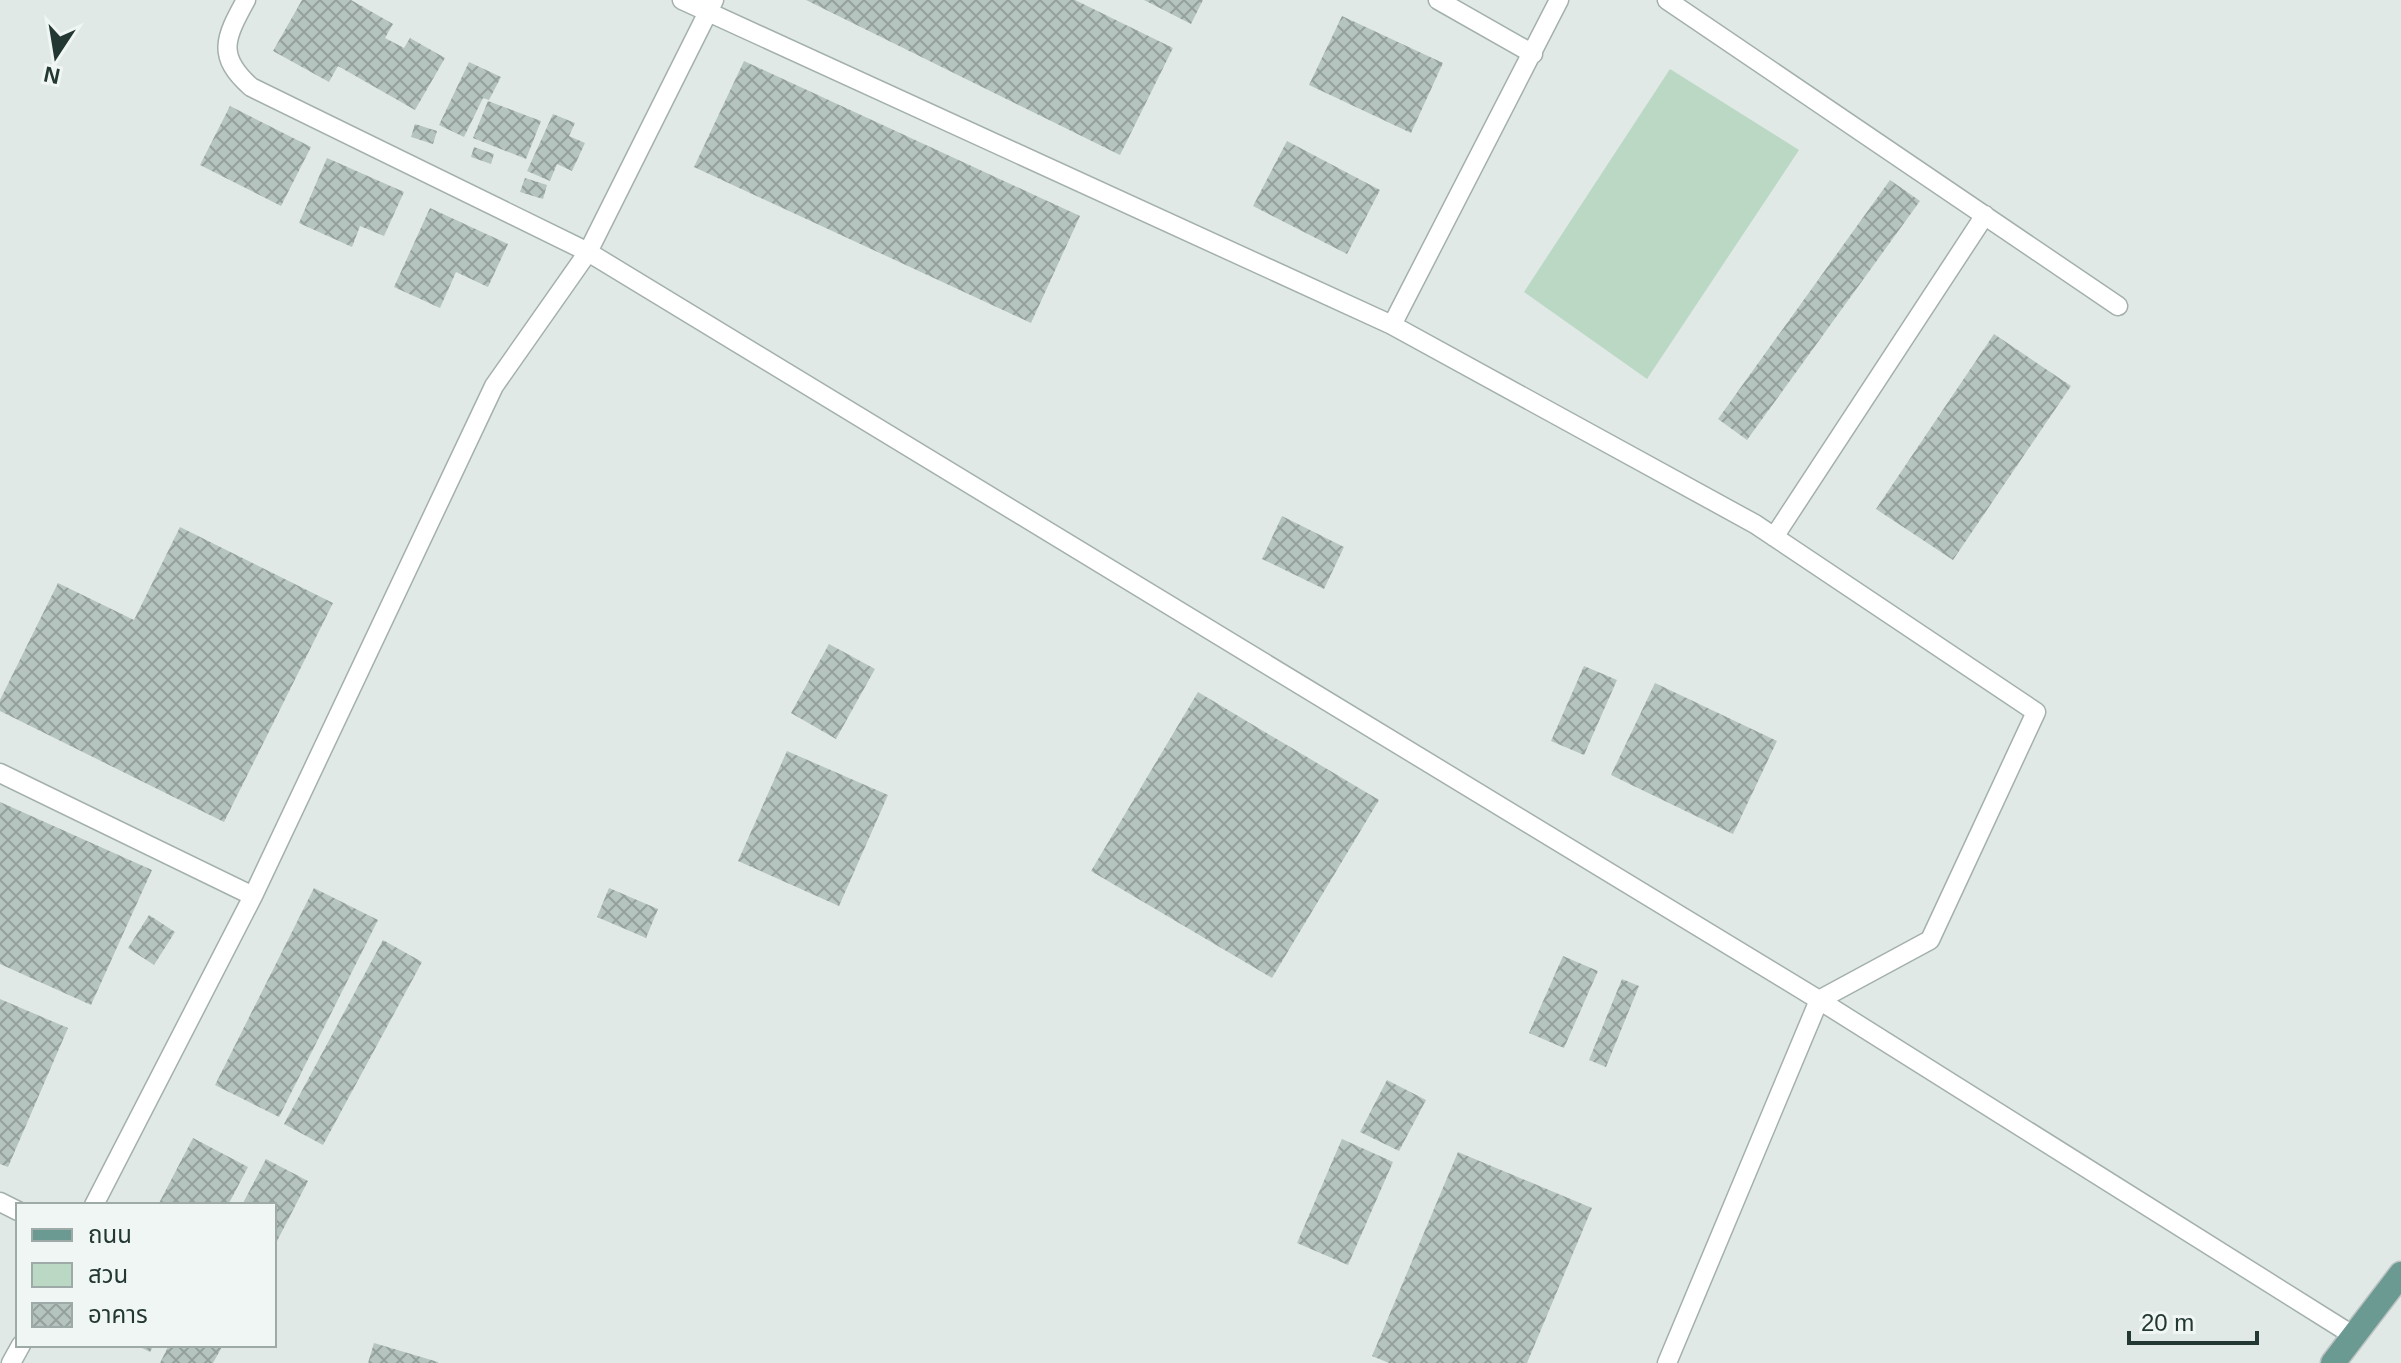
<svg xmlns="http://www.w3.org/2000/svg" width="2401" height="1363" font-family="Helvetica,'Noto Sans Thai',sans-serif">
	<defs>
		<pattern id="building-cross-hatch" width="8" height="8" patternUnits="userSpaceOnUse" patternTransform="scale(2)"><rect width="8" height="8" fill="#b6c4bf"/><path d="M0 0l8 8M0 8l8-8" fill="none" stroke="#94a09c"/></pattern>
	</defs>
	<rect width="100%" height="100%" fill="#e0e9e6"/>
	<path fill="#bbd8c5" d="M1670,69l129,81 -152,229 -123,-87z"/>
	<path fill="url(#building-cross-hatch)" d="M302,0h49l42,24 -8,14 19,10 6,-10 35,20 -30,52 -77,-44 -9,16 -56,-31z
		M806,0h269l98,48 -53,107z
		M1144,0h59l-12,24z
		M1342,16l101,47 -32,70 -102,-48z
		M744,61l336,155 -49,107 -337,-156z
		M469,62l32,15 -12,23 -6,-2 -19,39 -25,-12z
		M488,101l53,20 -15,38 -53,-21z
		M230,106l81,41 -30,59 -81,-41z
		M553,114l22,9 -6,13 16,7 -13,28 -15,-7 -7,17 -23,-10z
		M415,124l22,7 -4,13 -22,-7z
		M1287,141l93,49 -33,64 -94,-48z
		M474,147l20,7 -3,10 -20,-7z
		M327,158l77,34 -20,44 -24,-10 -8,21 -53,-24z
		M525,178l22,7 -4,14 -23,-7z
		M1890,180l30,21 -173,239 -29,-21z
		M430,208l78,36 -20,43 -32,-15 -16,36 -46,-21z
		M1994,334l77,52 -118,174 -77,-51z
		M1282,516l62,31 -20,42 -62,-30z
		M180,527l153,76 -109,219 -224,-111v-11l58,-117 76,37z
		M829,644l46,25 -39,70 -45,-26z
		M1584,666l33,14 -33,75 -33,-14z
		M1655,683l122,58 -44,93 -122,-59z
		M1198,692l181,108 -107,178 -181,-107z
		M787,751l101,44 -49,111 -101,-45z
		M0,802l152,68 -61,135 -91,-41z
		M314,888l64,32 -99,197 -64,-32z
		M609,888l49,21 -12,29 -49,-21z
		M149,915l26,17 -21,33 -26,-17z
		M383,940l39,22 -99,183 -39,-21z
		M1563,956l35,15 -34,77 -35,-15z
		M1622,979l17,7 -33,81 -17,-7z
		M0,999l68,29 -60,139 -8,-3z
		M1387,1080l39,20 -27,51 -39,-19z
		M193,1138l55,29 -20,38h-70z
		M1342,1139l51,23 -45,103 -51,-22z
		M1458,1152l134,56 -65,155h-138l-17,-7z
		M266,1159l42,22 -34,66v-42h-32z
		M374,1343l64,19v1h-70z
		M136,1345h18l-4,7z
		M169,1345h54l-10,18h-53z"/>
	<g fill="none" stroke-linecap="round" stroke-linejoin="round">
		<defs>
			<path id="service" d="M246,0c-21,38 -30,56 5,87l337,165 1231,748 535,336
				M682,0l710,325 363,199 281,188 -106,228 -111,60 -152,363
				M1438,0l95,54
				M1667,0l451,306
				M1392,325l167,-325
				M1774,537l211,-322
				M0,773l253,123
				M0,1202l18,9
				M94,1205l159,-309 241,-510 94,-134 126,-252
				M11,1363l10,-18"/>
			<path id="primary" d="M2333,1363l68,-89"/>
		</defs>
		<use href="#service" stroke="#a4b0ad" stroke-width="21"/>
		<use href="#primary" stroke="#bdc3c2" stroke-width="27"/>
		<use href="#service" stroke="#fff" stroke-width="18"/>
		<use href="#primary" stroke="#6a9a91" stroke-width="24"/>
	</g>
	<rect x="16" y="1203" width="260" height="144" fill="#f0f6f4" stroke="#9eaaa7" stroke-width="2"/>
	<rect x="32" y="1229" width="40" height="12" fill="#6a9a91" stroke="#9eaaa7" stroke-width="2"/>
	<text x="88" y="1243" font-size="24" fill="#233833">ถนน</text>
	<rect x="32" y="1263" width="40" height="24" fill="#bbd8c5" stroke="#9eaaa7" stroke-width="2"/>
	<text x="88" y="1283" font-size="24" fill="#233833">สวน</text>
	<rect x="32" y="1303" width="40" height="24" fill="url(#building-cross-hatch)" stroke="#9eaaa7" stroke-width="2"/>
	<text x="88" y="1323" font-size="24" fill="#233833">อาคาร</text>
	<g transform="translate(56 56) rotate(192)" stroke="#f0f6f4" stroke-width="6" paint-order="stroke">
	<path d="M0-6L14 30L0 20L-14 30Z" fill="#233833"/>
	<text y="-12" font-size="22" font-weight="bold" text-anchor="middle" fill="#233833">N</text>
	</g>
	<path d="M2129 1331v12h128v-12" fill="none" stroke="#233833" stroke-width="4"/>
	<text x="2141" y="1331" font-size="24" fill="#233833" stroke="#f0f6f4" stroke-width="6" paint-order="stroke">20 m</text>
</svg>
